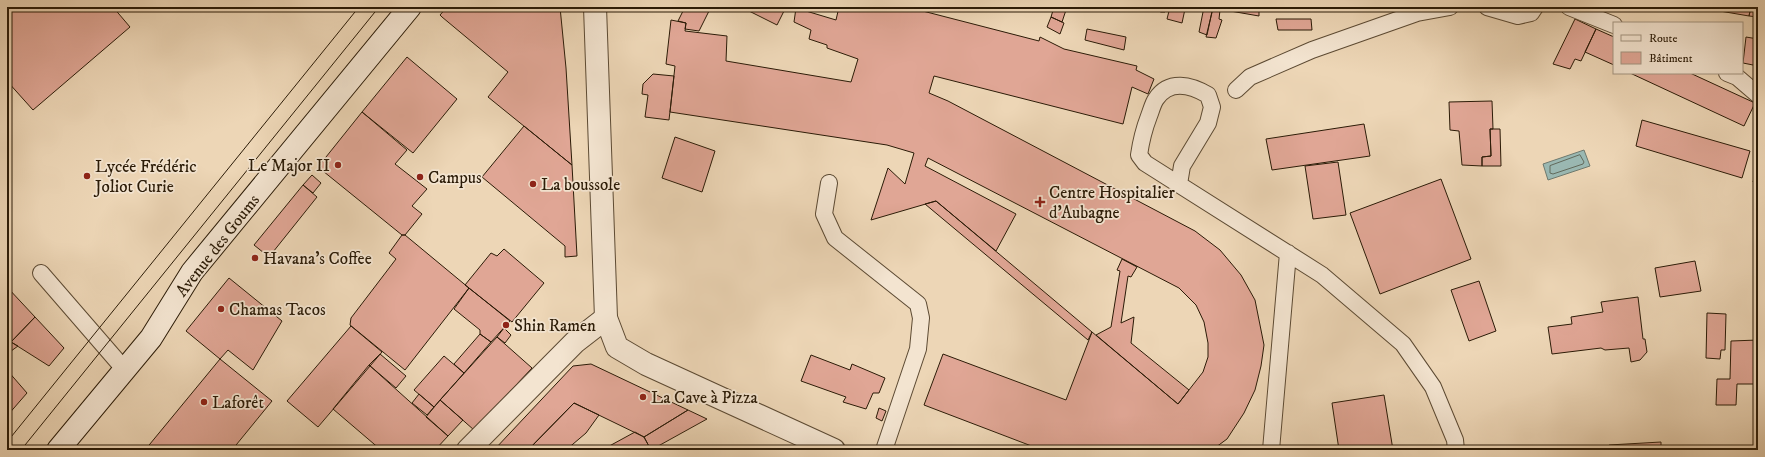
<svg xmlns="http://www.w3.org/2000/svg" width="1765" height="457" font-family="'IM FELL DW Pica',serif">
	<rect width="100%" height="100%" fill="#edd6b6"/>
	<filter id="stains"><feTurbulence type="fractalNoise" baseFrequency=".005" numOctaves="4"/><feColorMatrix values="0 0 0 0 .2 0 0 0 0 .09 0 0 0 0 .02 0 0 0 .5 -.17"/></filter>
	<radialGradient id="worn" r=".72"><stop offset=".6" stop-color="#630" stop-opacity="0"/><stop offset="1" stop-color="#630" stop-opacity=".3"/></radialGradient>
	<path fill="#9ab8b2" stroke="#6e796e" d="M1584,150l6,16 -42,14 -5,-16z"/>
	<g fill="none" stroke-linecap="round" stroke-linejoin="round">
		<path stroke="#626a5c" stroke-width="1" d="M1580,155l4,7 -1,2 -30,10 -3,-1v-7z"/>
	</g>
	<path fill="#e0a695" stroke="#2b1b07" d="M7,7h106l17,20 -97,83 -26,-29z
		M447,7h113l6,61 6,97 -84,-68 20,-25 -66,-55 -2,-2z
		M685,7h26l-12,24 -14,-2 1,-6 -8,-2z
		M741,7h45l-9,18z
		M839,7h77l-1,2 124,32 1,-4 24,12 73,17 -1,4 18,9 -6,15 -16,-7 -9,37 -189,-48 -5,17 19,8 247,130 25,19 21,25 14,25 9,45 -3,21 -6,24 -11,23 -17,26 -15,11h-170l-118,-45 19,-51 123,46 26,-68 86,72 25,-32 5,-15v-14l-4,-21 -8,-17 -17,-17 -251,-130 -3,8 91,48 -20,37 -60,-50 -65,19 17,-52 17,16 9,-31 -27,-8 -217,-33 5,-46 -9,-2 5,-44 15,3 -1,8 42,5 -1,25 125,21 7,-23 -31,-11v-3l-18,-6 2,-9 -17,-8 2,-14 40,12z
		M1054,7h7l5,3 -4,12 -11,-5z
		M1150,7h12l-1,5 -11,-4z
		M1162,7h4l-1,5h-4z
		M1170,7l15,2 -3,14 -15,-4z
		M1204,7h9l-6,28 -8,-3z
		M1213,7h46v9l-46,-8z
		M1632,7h29l-1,2z
		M1661,7h54l-1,3 -54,-1z
		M1715,7h36l-2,9 -35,-6z
		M1751,7h7v10l-9,-1z
		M1213,8l7,2 -1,9 3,1 -6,18 -10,-1z
		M1051,17l13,6 -4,11 -13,-7z
		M1276,19h35l1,11h-34z
		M1575,19l21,10 -15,32 -6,-2 -5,10 -17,-5z
		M1087,29l39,8 -2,13 -39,-10z
		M1596,29l18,8v28l-29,-13z
		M1746,37l12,2v27l-15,-3z
		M407,57l50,42 -44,54 -51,-41z
		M1630,73h60l65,30 -11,23z
		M653,74l21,2 -5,44 -24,-3 3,-22 -6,-1 1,-10z
		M1492,101l1,28h-3l1,27 -9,1v9l-20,-1 -3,-34 -9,-1 -1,-28z
		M362,112l45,38 -12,14 32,25 -15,17 10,8 -17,21h-3l-84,-68z
		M1642,120l108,31 -8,27 -106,-32z
		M1364,124l6,32 -98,14 -6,-31z
		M524,126l48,39 5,91 -12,1v-11l-83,-69z
		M1490,129h10l1,37h-19v-9l9,-1z
		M675,137l40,14 -13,41 -40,-14z
		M1338,162l8,53 -33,4 -8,-53z
		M1758,165v18l-5,-1z
		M312,175l9,8 -8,10 -10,-8z
		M1441,179l30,80 -91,35 -30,-81z
		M303,185l14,12 -48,60 -15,-12z
		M936,201l156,131 -4,8 -163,-136z
		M402,235h3l64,53 -64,82 -55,-45 1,-7 45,-59 -7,-6z
		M504,249l40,34 -32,39 -47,-37 26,-32 6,3z
		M1122,259l15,8 -6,10 -3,-1 -7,47 13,-6 -3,26 58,47 -11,14 -82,-69 15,-8 9,-56 -3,-1z
		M1695,261l6,30 -41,6 -5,-29z
		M229,278l53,43 -29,49 -25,-20 -8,9 -34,-28z
		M1479,281l17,50 -27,10 -18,-51z
		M7,287l28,30 -24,25 7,4 -11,8z
		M469,288l41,33 -19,21 -11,-8v-4l-26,-21z
		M1638,297l5,42h2l2,13 -7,8 -9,2 -2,-14 -24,2 -4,-2 -49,6 -4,-27 24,-3 -1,-7 32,-5 -2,-10z
		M1707,313l19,1 -1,36h-4l-1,9 -14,-1z
		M35,317l29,31 -15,18 -38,-24z
		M351,326l31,26 -64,75 -31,-26z
		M504,328l7,7 -6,8 -8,-6z
		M480,334l11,8 -27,31 -10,-9z
		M497,337l35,31 -58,62 -34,-30z
		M1758,340v44h-21l-1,21h-20l1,-26h13l1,-38z
		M380,354l26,22 -10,12 -27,-23z
		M811,355l39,15 2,-6 33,14 -6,15h-6l-7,16 -23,-7 3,-5 -45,-16z
		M444,356l20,17 -30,34 -20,-17z
		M220,359l52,42 -40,49h-87z
		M591,364l97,46 -44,27 -70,-34 -46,47h-34l79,-84z
		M369,365l79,71 -13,14h-54l-48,-41z
		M7,370l20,23 -20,23z
		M419,394l15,13 -7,8 -15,-12z
		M1384,395l9,55h-54l-7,-47z
		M440,400l23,20 -15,16 -22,-19z
		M574,403l25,12 -13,18 -20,17h-38z
		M879,408l7,3 -4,10 -6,-3z
		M688,410l19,9 -56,31 -7,-13z
		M635,432l9,5 7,13h-49z
		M1661,442v8h-52v-5z"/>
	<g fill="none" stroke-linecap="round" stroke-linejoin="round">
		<defs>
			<path id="service" d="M1487,7l31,9 13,-3 4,-6
				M1569,7l45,18
				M1727,73l10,4 21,18
				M1236,90l14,-13 62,-27 105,-37 33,-6
				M829,183l-5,31 11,24 83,66 3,14 -3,31 -34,101
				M1179,184l3,-18 26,-43 4,-16 -4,-12c-17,-10 -39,-16 -52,4 -3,4 -5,12 -7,17 -5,13 -8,25 -10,39l6,8 177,112 81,69 30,43 22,53 1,10
				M41,273l84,97
				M1271,450l17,-197"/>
			<path id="minor" d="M468,450l107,-108 31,-24"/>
			<path id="tertiary" d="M595,7l11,311 11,29 29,17 188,86"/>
			<path id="secondary" d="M58,450l93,-112 41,-66 218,-265"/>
		</defs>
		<use href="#service" stroke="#5c4a33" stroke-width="18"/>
		<use href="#minor" stroke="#5c4a33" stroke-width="24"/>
		<use href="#tertiary" stroke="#5c4a33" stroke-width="24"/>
		<use href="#secondary" stroke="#2b1b07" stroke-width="24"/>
		<use href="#service" stroke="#f3e4d0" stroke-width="16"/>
		<use href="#minor" stroke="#f3e4d0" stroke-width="22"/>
		<use href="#tertiary" stroke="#f3e4d0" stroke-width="22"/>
		<use href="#secondary" stroke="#f3e4d0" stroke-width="22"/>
		<path stroke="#2b1b07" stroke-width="1" d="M7,442l352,-435
			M21,450l358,-443"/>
	</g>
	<g fill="#8f2418" stroke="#f3e4d0" stroke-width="1.5">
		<circle cx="338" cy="165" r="4"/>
		<circle cx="87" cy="176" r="4"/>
		<circle cx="420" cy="177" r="4"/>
		<circle cx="533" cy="184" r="4"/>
		<path d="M1038 196h4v4h4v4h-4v4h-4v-4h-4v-4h4z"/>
		<circle cx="255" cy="258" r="4"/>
		<circle cx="221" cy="309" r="4"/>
		<circle cx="506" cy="325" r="4"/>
		<circle cx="643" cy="397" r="4"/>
		<circle cx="204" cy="402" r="4"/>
	</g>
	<g text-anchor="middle" stroke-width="3.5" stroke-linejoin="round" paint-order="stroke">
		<g font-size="17" fill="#2b1b07" stroke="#f3e4d0" text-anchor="start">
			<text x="330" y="171" text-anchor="end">Le Major II</text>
			<text x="95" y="172">Lycée Frédéric<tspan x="95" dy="20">Joliot Curie</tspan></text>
			<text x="428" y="183">Campus</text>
			<text x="541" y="190">La boussole</text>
			<text x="1049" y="198">Centre Hospitalier<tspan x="1049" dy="20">d'Aubagne</tspan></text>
			<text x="263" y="264">Havana's Coffee</text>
			<text x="229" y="315">Chamas Tacos</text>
			<text x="514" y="331">Shin Ramen</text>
			<text x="651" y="403">La Cave à Pizza</text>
			<text x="212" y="408">Laforêt</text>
		</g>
		<g font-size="17" fill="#2b1b07" stroke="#f3e4d0">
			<text transform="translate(217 245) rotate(-52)" y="6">Avenue des Goums</text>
		</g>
	</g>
	<rect width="1765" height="457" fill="none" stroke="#edd6b6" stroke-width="24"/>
	<rect x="8" y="8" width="1749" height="441" fill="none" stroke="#2b1b07" stroke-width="2"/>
	<rect x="12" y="12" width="1741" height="433" fill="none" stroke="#2b1b07"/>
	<rect x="1613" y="22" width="130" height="52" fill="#f3e4d0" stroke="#a39480"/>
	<rect x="1621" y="35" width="20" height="6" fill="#f3e4d0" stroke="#a39480"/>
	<text x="1649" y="42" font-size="12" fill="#2b1b07">Route</text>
	<rect x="1621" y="52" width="20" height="12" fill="#e0a695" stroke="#a39480"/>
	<text x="1649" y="62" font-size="12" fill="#2b1b07">Bâtiment</text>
	<rect width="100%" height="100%" filter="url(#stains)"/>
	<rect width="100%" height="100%" fill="url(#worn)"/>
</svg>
